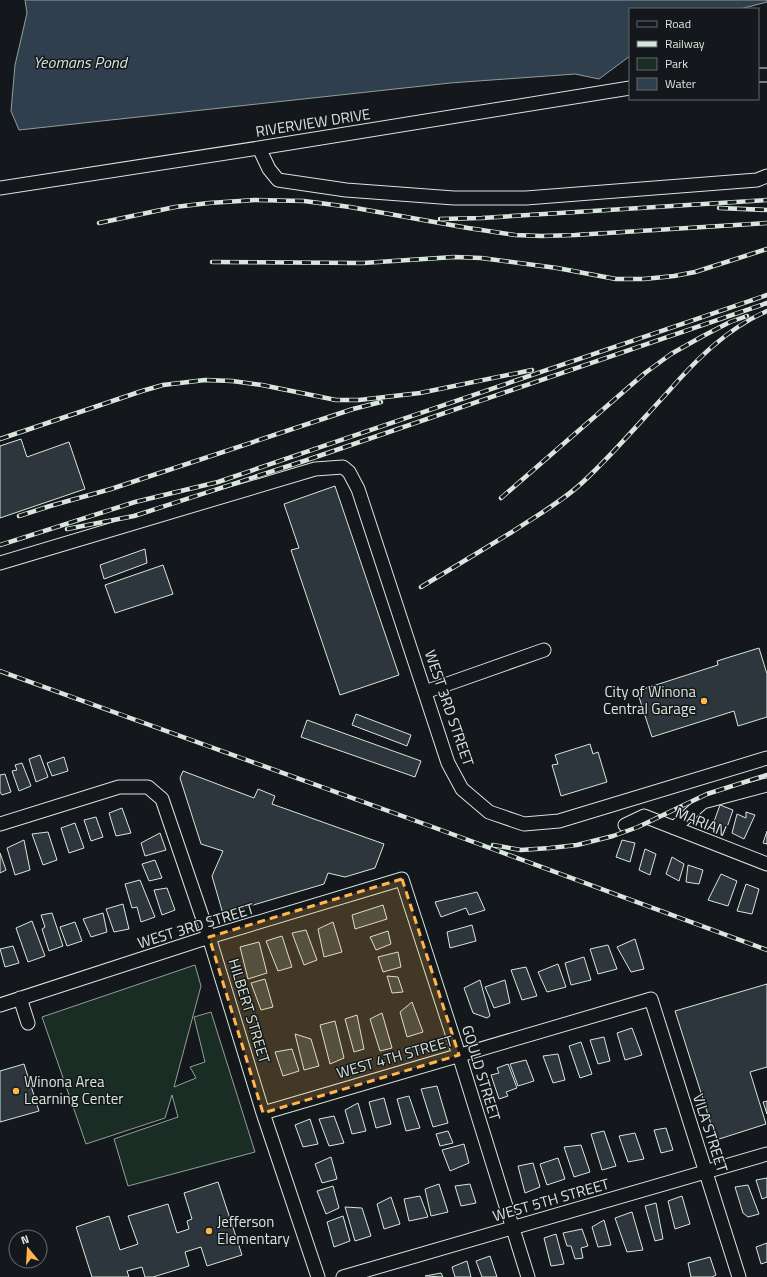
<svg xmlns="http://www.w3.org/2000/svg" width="767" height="1277" font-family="'Titillium Web',sans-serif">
	<rect width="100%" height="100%" fill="#14181c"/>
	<path fill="#1a2d24" stroke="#939e99" d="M195,965l6,21 -27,101 22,-9 -6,-11 15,-5 -11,-45 17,-5 44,140 -127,34 -14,-47 64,-22 -6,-22 -7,23 -79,26 -44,-127z"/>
	<path fill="#2f3f4d" stroke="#939e99" d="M25,0h742v2l-27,7h-110v47l-31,23 -24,-5 -125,9 -431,47 -8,-19 4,-46 12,-52z"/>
	<path fill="#2c363c" stroke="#d8e6dc" d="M21,439l6,18 42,-15 16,47 -85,29v-72z
		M335,486l64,189 -59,20 -49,-145 8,-2 -15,-44z
		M145,549l2,14 -43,16 -4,-14z
		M163,565l10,29 -58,19 -10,-28z
		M759,648l8,26v43l-29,9 -4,-15 -82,26 -15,-46 81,-26 -1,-4z
		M356,714l55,21 -4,11 -55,-21z
		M307,720l114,41 -6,16 -114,-40z
		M590,744l3,10 5,-2 9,30 -46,14 -9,-31 6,-1 -3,-9z
		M40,755l8,22 -12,5 -7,-23z
		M64,757l4,14 -16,5 -5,-13z
		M22,763l9,23 -12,5 -7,-20 5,-1 -2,-5z
		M183,771l71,27 4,-9 17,7 -3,8 112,40 -9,24 -30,9 -17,-4 -4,11 -101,30 -11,-38 11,-25 -22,-7 -21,-66z
		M5,774l6,18 -9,3 -2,-3v-17z
		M720,805l13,5 -8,23 -13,-6z
		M122,808l9,25 -15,3 -7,-23z
		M746,812l9,3 -11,24 -12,-6 5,-19 9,4z
		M96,817l7,20 -12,4 -7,-21z
		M75,823l9,25 -15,5 -8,-25z
		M767,831v13l-4,-1z
		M48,832l9,28 -14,5 -11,-31z
		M160,833l6,17 -21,6 -4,-13z
		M24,840l6,30 -15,5 -8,-27z
		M622,840l13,3 -5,19 -14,-5z
		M645,849l11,5 -6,21 -11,-5z
		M0,853l6,17 -6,3z
		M672,857l12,7 -5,17 -13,-7z
		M155,860l7,18 -13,3 -7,-17z
		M688,865l15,5 -4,14 -13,-2z
		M721,874l16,7 -9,25 -20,-6z
		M140,880l15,37 -14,5 -4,-15 -5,1 -7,-24z
		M746,884l13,5 -7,25 -15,-3z
		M167,888l8,22 -13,5 -8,-25z
		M477,892l8,18 -16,5 -3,-7 -25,9 -6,-15z
		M123,904l6,25 -15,3 -8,-23z
		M383,905l4,14 -32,10 -3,-14z
		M52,913l11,33 -14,5 -7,-22 3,-2 -4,-12z
		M103,913l4,19 -16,5 -8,-18z
		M32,921l13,35 -17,6 -12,-34z
		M75,922l7,19 -15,5 -7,-19z
		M333,922l9,30 -18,5 -6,-28z
		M472,925l4,16 -26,7 -3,-16z
		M306,930l11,30 -13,5 -12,-32z
		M388,931l3,13 -15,6 -6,-13z
		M282,936l10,31 -14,4 -12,-30z
		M635,939l9,30 -13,3 -14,-25z
		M259,942l8,31 -19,6 -8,-32z
		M608,945l9,24 -19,5 -8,-25z
		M13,946l6,17 -14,4 -5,-18z
		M398,952l3,15 -18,5 -5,-15z
		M584,957l7,23 -20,5 -6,-22z
		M558,964l8,23 -19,5 -9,-20z
		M526,967l11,29 -15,4 -11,-30z
		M387,976l11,1 5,15 -11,1z
		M265,979l8,28 -12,3 -10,-27z
		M480,980l10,36 -3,2 -14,-5 -9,-25z
		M505,980l5,23 -16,5 -9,-21z
		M767,984v83l-17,5 16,52 -50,16 -41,-129z
		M412,1002l11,30 -16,5 -7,-25z
		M382,1013l10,35 -12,3 -10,-32z
		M357,1015l7,34 -10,3 -9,-33z
		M335,1021l9,37 -14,6 -10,-39z
		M632,1028l10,27 -17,5 -8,-27z
		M295,1034l16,5 8,27 -15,4z
		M604,1037l6,24 -12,3 -8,-24z
		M581,1042l11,32 -12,4 -11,-32z
		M292,1049l7,22 -16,5 -8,-24z
		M558,1054l7,26 -12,3 -10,-27z
		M526,1060l8,21 -16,5 -8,-22z
		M24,1064l15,47 -39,11v-51z
		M508,1064l9,24 -11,4 2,4 -9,3 -8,-24 8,-2 -2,-5z
		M437,1086l11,37 -15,4 -12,-38z
		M409,1096l11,32 -14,3 -9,-32z
		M384,1098l7,26 -15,4 -7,-26z
		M767,1101v13l-4,-12z
		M358,1103l8,28 -14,3 -7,-24z
		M334,1116l10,27 -15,3 -10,-27z
		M310,1119l8,25 -15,3 -8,-22z
		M666,1128l7,22 -12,3 -7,-23z
		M448,1131l5,12 -13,3 -4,-12z
		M604,1131l12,35 -14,4 -11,-36z
		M635,1133l9,26 -16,3 -9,-26z
		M464,1144l5,19 -19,8 -8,-21z
		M581,1145l9,27 -16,5 -10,-30z
		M331,1157l6,22 -15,4 -7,-19z
		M558,1158l7,21 -18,6 -7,-21z
		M533,1163l7,24 -15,6 -7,-27z
		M767,1178v19l-5,2 -6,-19z
		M218,1182l24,73 -35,11 -6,-19 -16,5 4,14 -36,11h-8l-3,-10 -15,4 2,6h-37l-16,-50 33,-11 11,34 18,-6 -10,-28 40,-12 9,29 12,-4 -2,-8 5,-2 -8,-26z
		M439,1184l9,28 -17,4 -6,-27z
		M470,1184l6,19 -15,3 -6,-20z
		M748,1185l11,29 -11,3 -5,-4 -8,-26z
		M333,1186l6,22 -13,6 -9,-23z
		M420,1196l8,21 -19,4 -5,-22z
		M682,1196l8,28 -15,5 -7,-28z
		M391,1197l9,27 -16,5 -7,-25z
		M656,1203l7,36 -8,2 -10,-35z
		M345,1207l17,1 9,28 -16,5z
		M632,1212l11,38 -16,2 -12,-34z
		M343,1216l7,25 -16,6 -7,-25z
		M604,1220l7,25 -13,2 -6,-20z
		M582,1229l6,17 -7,2 2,10 -8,1 -4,-13h-4l-4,-13z
		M556,1234l8,30 -13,2 -7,-28z
		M767,1243v19l-6,2 -5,-17z
		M490,1256l7,21h-15l-6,-16z
		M710,1257l6,18 -4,2h-21l-3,-14z
		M467,1261l4,16h-16l-3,-10z
		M441,1273l2,4 -18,-1z"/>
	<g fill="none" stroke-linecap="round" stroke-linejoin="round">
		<defs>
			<path id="minor" d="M758,75h9
				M259,148l10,21 9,11 68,10 108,8h72l231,-18 10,-4
				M0,188l259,-40 371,-60
				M0,563l315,-94 28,-2 6,5 9,17 90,274 14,26 27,23 35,12 35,-3 208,-63
				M425,692l119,-42
				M0,824l119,-37h29l14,12 47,138 54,176 55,164
				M625,825l19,-9 123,48
				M674,828l29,-26 64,-17
				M20,998l8,25
				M0,1005l209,-68 193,-58 57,176 69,222
				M263,1113l388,-114 88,278
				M343,1277l424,-123"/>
		</defs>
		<use href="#minor" stroke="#d8e6dc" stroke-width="15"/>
		<use href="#minor" stroke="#14181c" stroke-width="13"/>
		<defs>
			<path id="rail" d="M719,208l48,2
				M440,219l42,-1 285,-18
				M99,223l76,-16 34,-4 46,-3 49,1 46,6 118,21 47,7 27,1 33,-1 192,-12
				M212,262l151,1 91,-6 27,1 76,10 59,11h28l30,-3 21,-4 72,-23
				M0,439l142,-48 21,-6 42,-5 27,1 30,4 74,15h23l61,-7 112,-23
				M501,498l144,-125 26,-19 32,-18 27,-14 17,-6
				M19,516l31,-10 61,-17 242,-80 28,-7
				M67,529l67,-13 173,-56 460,-157
				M0,545l135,-43 83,-20 549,-187
				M421,587c30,-18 61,-37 91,-55 24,-16 51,-31 72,-51 29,-27 56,-59 83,-88 29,-33 59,-64 100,-82
				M0,671l430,155 337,124
				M493,845l28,5 29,-2 27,-3 36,-9 25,-9 69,-33 60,-19"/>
		</defs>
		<use href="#rail" stroke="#d8e6dc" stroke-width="4.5"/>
		<use href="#rail" stroke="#14181c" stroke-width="3" stroke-dasharray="9" stroke-linecap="butt"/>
	</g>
	<path fill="#ffb74d" fill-opacity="0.2" stroke="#ffb74d" stroke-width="3" stroke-dasharray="8 5" stroke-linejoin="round" d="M402,879l57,176 -196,58 -54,-176z"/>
	<g fill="#ffb74d" stroke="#14181c" stroke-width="1.5">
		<circle cx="704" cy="701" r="4"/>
		<circle cx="16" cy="1091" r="4"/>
		<circle cx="209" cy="1231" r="4"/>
	</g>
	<g text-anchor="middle" stroke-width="3" stroke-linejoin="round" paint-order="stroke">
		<g font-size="15" fill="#d8e6dc" stroke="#14181c">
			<text transform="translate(313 123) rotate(-9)" y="5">RIVERVIEW DRIVE</text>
			<text transform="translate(449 708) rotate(71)" y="5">WEST 3RD STREET</text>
			<text transform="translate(701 822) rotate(22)" y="5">MARIAN</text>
			<text transform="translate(196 926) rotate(-17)" y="5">WEST 3RD STREET</text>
			<text transform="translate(249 1011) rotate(73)" y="5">HILBERT STREET</text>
			<text transform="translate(395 1057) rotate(-16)" y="5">WEST 4TH STREET</text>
			<text transform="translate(481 1073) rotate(73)" y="5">GOULD STREET</text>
			<text transform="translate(710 1133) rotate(72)" y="5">VILA STREET</text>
			<text transform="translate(551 1200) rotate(-16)" y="5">WEST 5TH STREET</text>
		</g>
		<g font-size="15" fill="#d8e6dc" stroke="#14181c" text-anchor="start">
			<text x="696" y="697" text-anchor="end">City of Winona<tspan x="696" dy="17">Central Garage</tspan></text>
			<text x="24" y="1087">Winona Area<tspan x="24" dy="17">Learning Center</tspan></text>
			<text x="217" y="1227">Jefferson<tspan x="217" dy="17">Elementary</tspan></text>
		</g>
		<g font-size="16" font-style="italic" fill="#d8e6dc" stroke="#14181c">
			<text x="80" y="68">Yeomans Pond</text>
		</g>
	</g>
	<rect x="629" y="8" width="130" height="92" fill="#14181c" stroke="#626a69"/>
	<rect x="637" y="21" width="20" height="6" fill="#14181c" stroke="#626a69"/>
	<text x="665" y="28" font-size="12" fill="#d8e6dc">Road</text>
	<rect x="637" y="41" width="20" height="6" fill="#d8e6dc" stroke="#626a69"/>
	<text x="665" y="48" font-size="12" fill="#d8e6dc">Railway</text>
	<rect x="637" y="58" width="20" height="12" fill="#1a2d24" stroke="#626a69"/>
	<text x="665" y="68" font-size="12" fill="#d8e6dc">Park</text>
	<rect x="637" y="78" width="20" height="12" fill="#2f3f4d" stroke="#626a69"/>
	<text x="665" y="88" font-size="12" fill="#d8e6dc">Water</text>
	<g transform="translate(28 1249) rotate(342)"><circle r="19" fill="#14181c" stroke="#626a69"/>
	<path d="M0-3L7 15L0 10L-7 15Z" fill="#ffb74d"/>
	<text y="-6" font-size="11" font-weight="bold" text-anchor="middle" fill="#d8e6dc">N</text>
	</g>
</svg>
